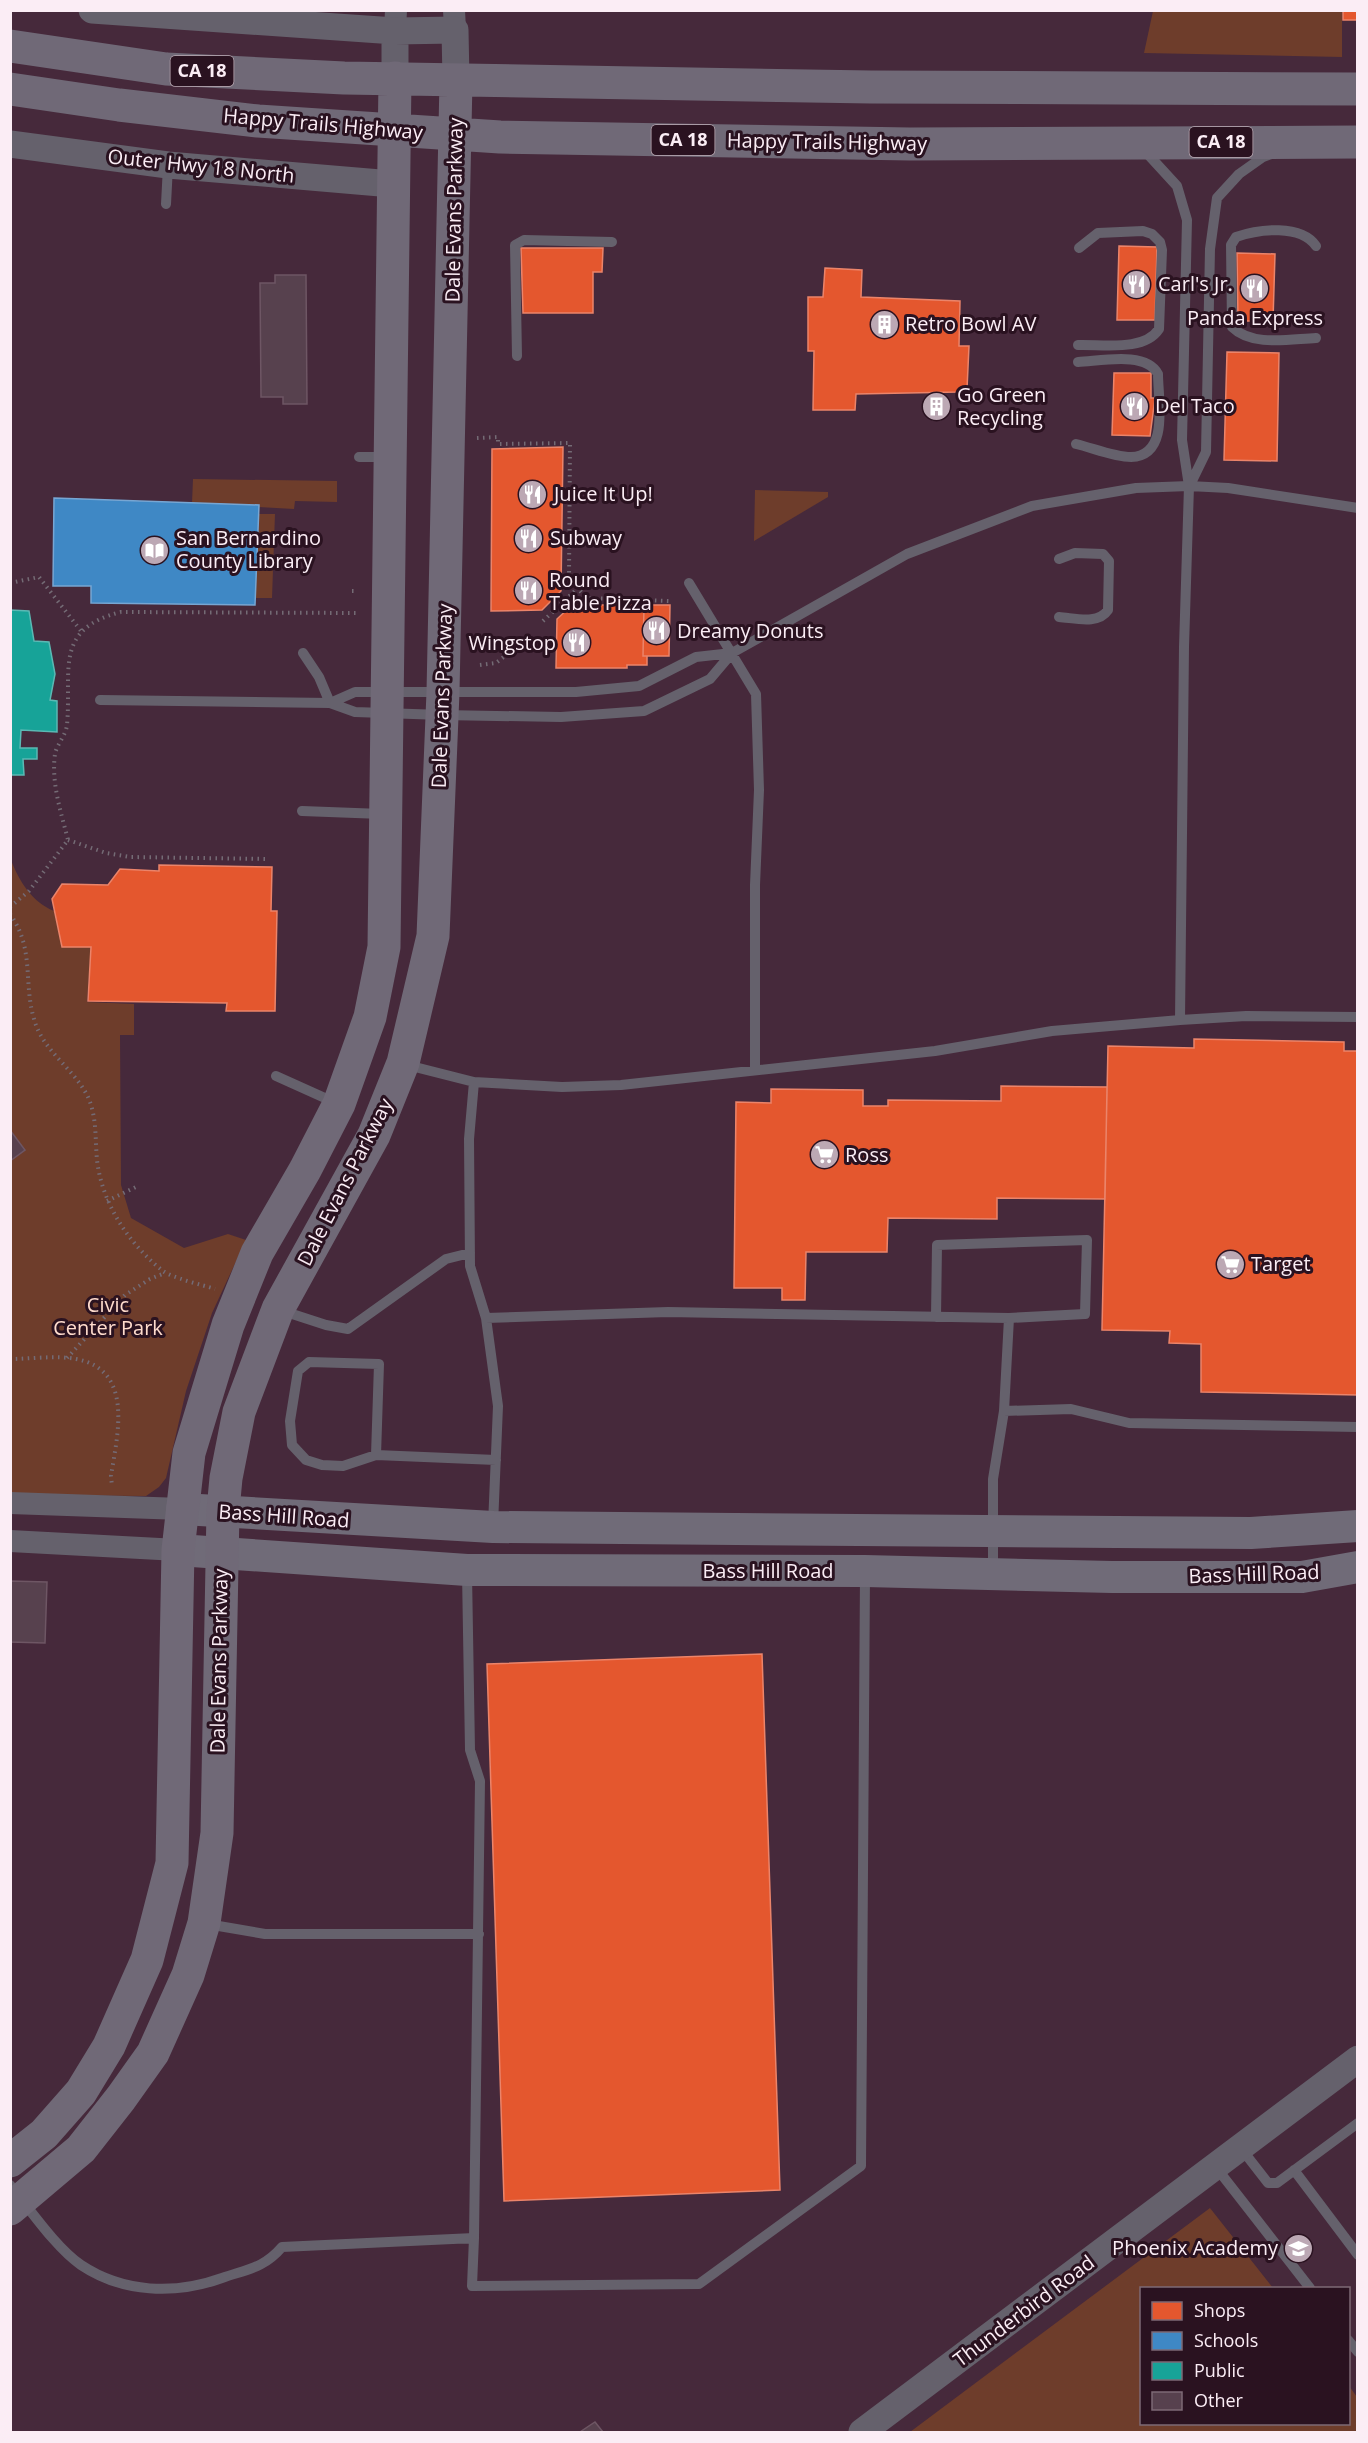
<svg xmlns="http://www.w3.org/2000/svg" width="1368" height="2443" font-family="'Open Sans',sans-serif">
	<rect width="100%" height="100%" fill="#46293b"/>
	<path fill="#6e3d2b" d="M1153,11h189v46l-198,-4z
		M193,479l144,2v21l-42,-1 -1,8 -102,-6z
		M755,490l73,2v5l-74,44z
		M259,514h16l-3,84h-17z
		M11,860c8,21 21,42 43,51l8,36h29l-4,55 47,2v31h-14l1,150 10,33 53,30 44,-14 18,6 -34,73 -26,78 -20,87 -7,9 -13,9 -135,-1z
		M1210,2208l63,80h-131v136h206l1,-38 8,11v35h-447z"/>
	<path fill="#e4572e" stroke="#eb846a" stroke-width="1.5" d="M1343,10h15v10h-15z
		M1119,246l38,1 -2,73h-38z
		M521,248h82l-1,24h-9v41h-70z
		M1237,253l38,1 -2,67h-35z
		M825,268l37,2 -1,27 99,4 -1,45h10l-2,43h-8l-1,3 -102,2 -1,16h-42l1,-59h-6v-54h15z
		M1227,352l52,1 -2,108 -53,-1z
		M1114,373h37v25h4l-5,38 -38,-1z
		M927,401h19l-1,11h-19z
		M563,447l-2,144 -19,19 -51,1 1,-162z
		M572,605h98l-1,51h-22v9h-20v3h-71l1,-49z
		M644,605h26l-1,51h-26z
		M159,865l113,2 -1,44h6l-2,100h-49l1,-8 -139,-2 3,-54h-29l-10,-48 10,-15 46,1 12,-16 39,2z
		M1194,1039l150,3v9h14v344l-157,-3v-48l-32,-1 1,-12 -68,-1 6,-284 86,2z
		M1001,1086l106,1 -2,112 -108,-1v21l-109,-1 -1,34h-81l-1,48h-23v-12h-48l2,-186 35,1v-14l92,1v16h25v-6l113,1z
		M762,1654l18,536 -276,11 -17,-537z"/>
	<path fill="#3f88c5" stroke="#77a6d3" stroke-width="1.5" d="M54,498l205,7 -4,100 -164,-2v-17h-38z"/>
	<path fill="#17a398" stroke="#5bb9b4" stroke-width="1.5" d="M10,610l19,1 5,30 15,1 6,32 -5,26 7,1v31l-36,-2 -1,18h17v11h-14l1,16h-14z"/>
	<path fill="#57414e" stroke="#6e5664" stroke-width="1.5" d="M275,275h31l1,129h-24v-7h-22l-1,-114h15z
		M10,1130l15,20 -15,11z
		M10,1581l37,1 -2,61 -35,-1z
		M595,2422l8,10h-23z"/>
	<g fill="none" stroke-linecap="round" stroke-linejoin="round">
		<path stroke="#746b75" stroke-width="4" stroke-dasharray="1.5 4.5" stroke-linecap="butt" d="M477,438l21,-1v7l72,-1 -1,134 17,21 83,3
			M10,583l29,-6 42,54
			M352,591h5
			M543,621l35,-33
			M480,665l16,-2 9,-7
			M68,840l38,13 24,4 138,2
			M10,907l19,-16 39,-51c-7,-28 -17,-57 -13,-86 2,-10 11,-19 12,-29 5,-55 -14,-96 54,-113l235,1
			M10,914c25,35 13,68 24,105 9,33 40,49 54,78 9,20 7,42 9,63 5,44 32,84 66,111 9,7 40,14 52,18
			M107,1201l29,-14
			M67,1358l58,-63 25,-16 15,-6
			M10,1359c21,0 45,-4 66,0 59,11 41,77 35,117l1,10"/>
		<path stroke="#65616c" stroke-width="10" d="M1144,150l33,36 10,34 -5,220 7,46 -5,161 -4,373 66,-4 112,1
			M166,204l2,-38
			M1316,246c-15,-22 -57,-17 -80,-9l-5,8 1,82c20,20 58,12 84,11
			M1078,345c24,-1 66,7 81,-16l3,-79 -2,-8 -8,-8 -9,-3 -45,2 -19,15
			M517,356l-2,-111 9,-5 88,2
			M1076,444c17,4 38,13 55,13 39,-1 27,-57 27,-83 -12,-23 -57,-13 -80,-12
			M359,457h27
			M1190,485l16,-33 4,-203 7,-51 22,-24 24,-17 11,-4
			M689,583l67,111 3,96 -4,95v185
			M1059,617c16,1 39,8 49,-7l1,-49 -6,-7 -28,-1 -16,6
			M303,653l16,24 11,26
			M100,700l230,3 25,9 87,3 119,2 83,-6 66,-32 22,-26 175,-99 125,-48 104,-18 53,-2 39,2 130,20
			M330,703l25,-11h221l63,-6 57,-29 36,-4
			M302,811l80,3
			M407,1065l67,17 88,5 59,-2 314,-34 117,-20 128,-11
			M276,1076l60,27
			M474,1082l-5,57 1,127 16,52 12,88 -5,119
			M283,1311l43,14 22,4 98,-70 24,-6
			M936,1317l1,-72 150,-5 -2,74 -76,4
			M486,1318l182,-6 341,6 -5,93 -11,68v94
			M1004,1411l67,-2 58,14 229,4
			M376,1455l3,-91 -70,-2 -11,9 -8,50 2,24 14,15 16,5 21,1 33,-11 120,5
			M207,1924l58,10h214
			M1240,2147l28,36h9l81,-60
			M1215,2166l95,122
			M1294,2170l64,85
			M10,2185c19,23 46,63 71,80 42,28 94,30 141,13 26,-9 42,-10 60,-31l192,-9 6,-457 -10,-31 -3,-177
			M474,2238l-2,48 227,-2 162,-118 4,-592
			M1348,2340l10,12"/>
		<path stroke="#65616c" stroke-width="22" d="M454,10l1,20
			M395,31l1,-21
			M10,1503l172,6
			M10,1541l168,9"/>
		<path stroke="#65616c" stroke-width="27" d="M92,10l303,21 60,-1 1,51
			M395,78v-47
			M10,144l158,21 224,19
			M862,2432l496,-373"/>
		<path stroke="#706b78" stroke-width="32" d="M182,1509l311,18 758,6 107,-7
			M178,1550l289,20 398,1 247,6h190l56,-10"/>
		<path stroke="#706977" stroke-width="33" d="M10,46l156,23 178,9 527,9 487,2
			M10,89l109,16 139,16 242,16 410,7 448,-2
			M10,2161l34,-27 37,-42 28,-46 38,-86 25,-97 6,-313 11,-97 39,-128 29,-72 48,-83 34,-66 31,-87 14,-70 11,-869
			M10,2209l71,-60 40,-51 32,-45 35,-78 16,-52 13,-90 6,-323 3,-32 13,-66 39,-103 96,-174 29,-72 30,-127 10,-244 13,-611"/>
	</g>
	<defs>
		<symbol id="restaurant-disc" viewBox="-11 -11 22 22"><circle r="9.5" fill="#bca8b4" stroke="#2a1220"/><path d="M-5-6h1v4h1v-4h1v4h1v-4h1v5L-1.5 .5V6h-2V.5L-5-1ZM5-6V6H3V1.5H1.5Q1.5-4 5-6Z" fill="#fff"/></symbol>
		<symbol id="building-disc" viewBox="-11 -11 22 22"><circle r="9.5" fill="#bca8b4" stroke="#2a1220"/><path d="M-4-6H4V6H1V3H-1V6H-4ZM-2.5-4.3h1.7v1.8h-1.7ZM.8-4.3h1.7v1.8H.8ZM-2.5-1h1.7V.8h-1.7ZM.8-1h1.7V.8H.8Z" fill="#fff"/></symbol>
		<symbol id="library-disc" viewBox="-11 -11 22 22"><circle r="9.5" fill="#bca8b4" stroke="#2a1220"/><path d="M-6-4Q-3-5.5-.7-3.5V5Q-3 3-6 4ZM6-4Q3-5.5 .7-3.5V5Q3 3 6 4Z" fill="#fff"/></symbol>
		<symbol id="supermarket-disc" viewBox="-11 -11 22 22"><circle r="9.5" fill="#bca8b4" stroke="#2a1220"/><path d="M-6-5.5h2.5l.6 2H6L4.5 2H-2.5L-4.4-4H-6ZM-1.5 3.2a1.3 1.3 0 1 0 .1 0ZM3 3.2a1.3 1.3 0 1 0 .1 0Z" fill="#fff"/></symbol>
		<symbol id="school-disc" viewBox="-11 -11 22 22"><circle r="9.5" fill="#bca8b4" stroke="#2a1220"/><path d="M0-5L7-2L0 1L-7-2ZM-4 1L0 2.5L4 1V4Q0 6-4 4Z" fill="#fff"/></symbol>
	</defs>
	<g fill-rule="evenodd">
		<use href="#restaurant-disc" x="1120" y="268" width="33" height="33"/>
		<use href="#restaurant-disc" x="1238" y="272" width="33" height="33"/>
		<use href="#building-disc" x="868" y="308" width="33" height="33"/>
		<use href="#restaurant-disc" x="1118" y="390" width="33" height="33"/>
		<use href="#building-disc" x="920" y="390" width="33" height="33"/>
		<use href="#restaurant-disc" x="516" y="478" width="33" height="33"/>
		<use href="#restaurant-disc" x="512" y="522" width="33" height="33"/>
		<use href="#library-disc" x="138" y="534" width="33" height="33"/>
		<use href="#restaurant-disc" x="512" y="574" width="33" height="33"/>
		<use href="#restaurant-disc" x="640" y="614" width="33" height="33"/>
		<use href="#restaurant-disc" x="560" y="626" width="33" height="33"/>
		<use href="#supermarket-disc" x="808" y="1138" width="33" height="33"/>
		<use href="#supermarket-disc" x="1214" y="1248" width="33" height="33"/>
		<use href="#school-disc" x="1282" y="2232" width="33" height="33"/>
	</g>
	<g text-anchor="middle" stroke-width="6" stroke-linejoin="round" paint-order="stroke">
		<g fill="#2a1220" stroke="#bcabb5" stroke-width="1.5">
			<rect x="170.5" y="56" width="63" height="30" rx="4.5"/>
			<rect x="651.5" y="125" width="63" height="30" rx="4.5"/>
			<rect x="1189.5" y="127" width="63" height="30" rx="4.5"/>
		</g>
		<g font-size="18" font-weight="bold" fill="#fbedf5">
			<text x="202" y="77">CA 18</text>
			<text x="683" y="146">CA 18</text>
			<text x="1221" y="148">CA 18</text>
		</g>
		<g font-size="20" fill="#fbedf5" stroke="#2a1220">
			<text transform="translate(323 124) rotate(5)" y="7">Happy Trails Highway</text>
			<text transform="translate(827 142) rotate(1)" y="7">Happy Trails Highway</text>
			<text transform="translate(201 166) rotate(6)" y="7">Outer Hwy 18 North</text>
			<text transform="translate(454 210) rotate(-89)" y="7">Dale Evans Parkway</text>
			<text transform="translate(442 696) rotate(-88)" y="7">Dale Evans Parkway</text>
			<text transform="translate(345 1182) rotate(-63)" y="7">Dale Evans Parkway</text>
			<text transform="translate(284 1516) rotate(4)" y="7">Bass Hill Road</text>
			<text x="768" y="1578">Bass Hill Road</text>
			<text transform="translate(1254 1574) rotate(-2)" y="7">Bass Hill Road</text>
			<text transform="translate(219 1661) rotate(-89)" y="7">Dale Evans Parkway</text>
			<text transform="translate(1024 2311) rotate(-37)" y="7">Thunderbird Road</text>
		</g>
		<g font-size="20" fill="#fbedf5" stroke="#2a1220" text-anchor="start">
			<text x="1158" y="291">Carl's Jr.</text>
			<text x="1255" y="325" text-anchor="middle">Panda Express</text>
			<text x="905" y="331">Retro Bowl AV</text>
			<text x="957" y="402">Go Green<tspan x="957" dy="23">Recycling</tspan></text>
			<text x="1155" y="413">Del Taco</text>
			<text x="554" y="501">Juice It Up!</text>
			<text x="176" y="545">San Bernardino<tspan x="176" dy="23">County Library</tspan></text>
			<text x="550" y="545">Subway</text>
			<text x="549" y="587">Round<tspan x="549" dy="23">Table Pizza</tspan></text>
			<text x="677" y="638">Dreamy Donuts</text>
			<text x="556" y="650" text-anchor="end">Wingstop</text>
			<text x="845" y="1162">Ross</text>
			<text x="1251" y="1271">Target</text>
			<text x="1278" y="2255" text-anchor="end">Phoenix Academy</text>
		</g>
		<g font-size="20" fill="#ffdccd" stroke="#2a1220">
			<text x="108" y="1312">Civic<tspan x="108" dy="23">Center Park</tspan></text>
		</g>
	</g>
	<rect width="1368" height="2443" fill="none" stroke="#fbedf5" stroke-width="24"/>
	<rect x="1140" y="2287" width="210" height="138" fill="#2a1220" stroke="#7e6a75" stroke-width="1.5"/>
	<rect x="1152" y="2302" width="30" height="18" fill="#e4572e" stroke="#7e6a75" stroke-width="1.5"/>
	<text x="1194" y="2317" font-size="18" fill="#fbedf5">Shops</text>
	<rect x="1152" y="2332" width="30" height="18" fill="#3f88c5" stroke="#7e6a75" stroke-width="1.5"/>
	<text x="1194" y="2347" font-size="18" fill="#fbedf5">Schools</text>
	<rect x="1152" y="2362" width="30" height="18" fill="#17a398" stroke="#7e6a75" stroke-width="1.5"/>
	<text x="1194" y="2377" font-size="18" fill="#fbedf5">Public</text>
	<rect x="1152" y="2392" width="30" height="18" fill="#57414e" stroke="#7e6a75" stroke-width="1.5"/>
	<text x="1194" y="2407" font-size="18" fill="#fbedf5">Other</text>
</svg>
